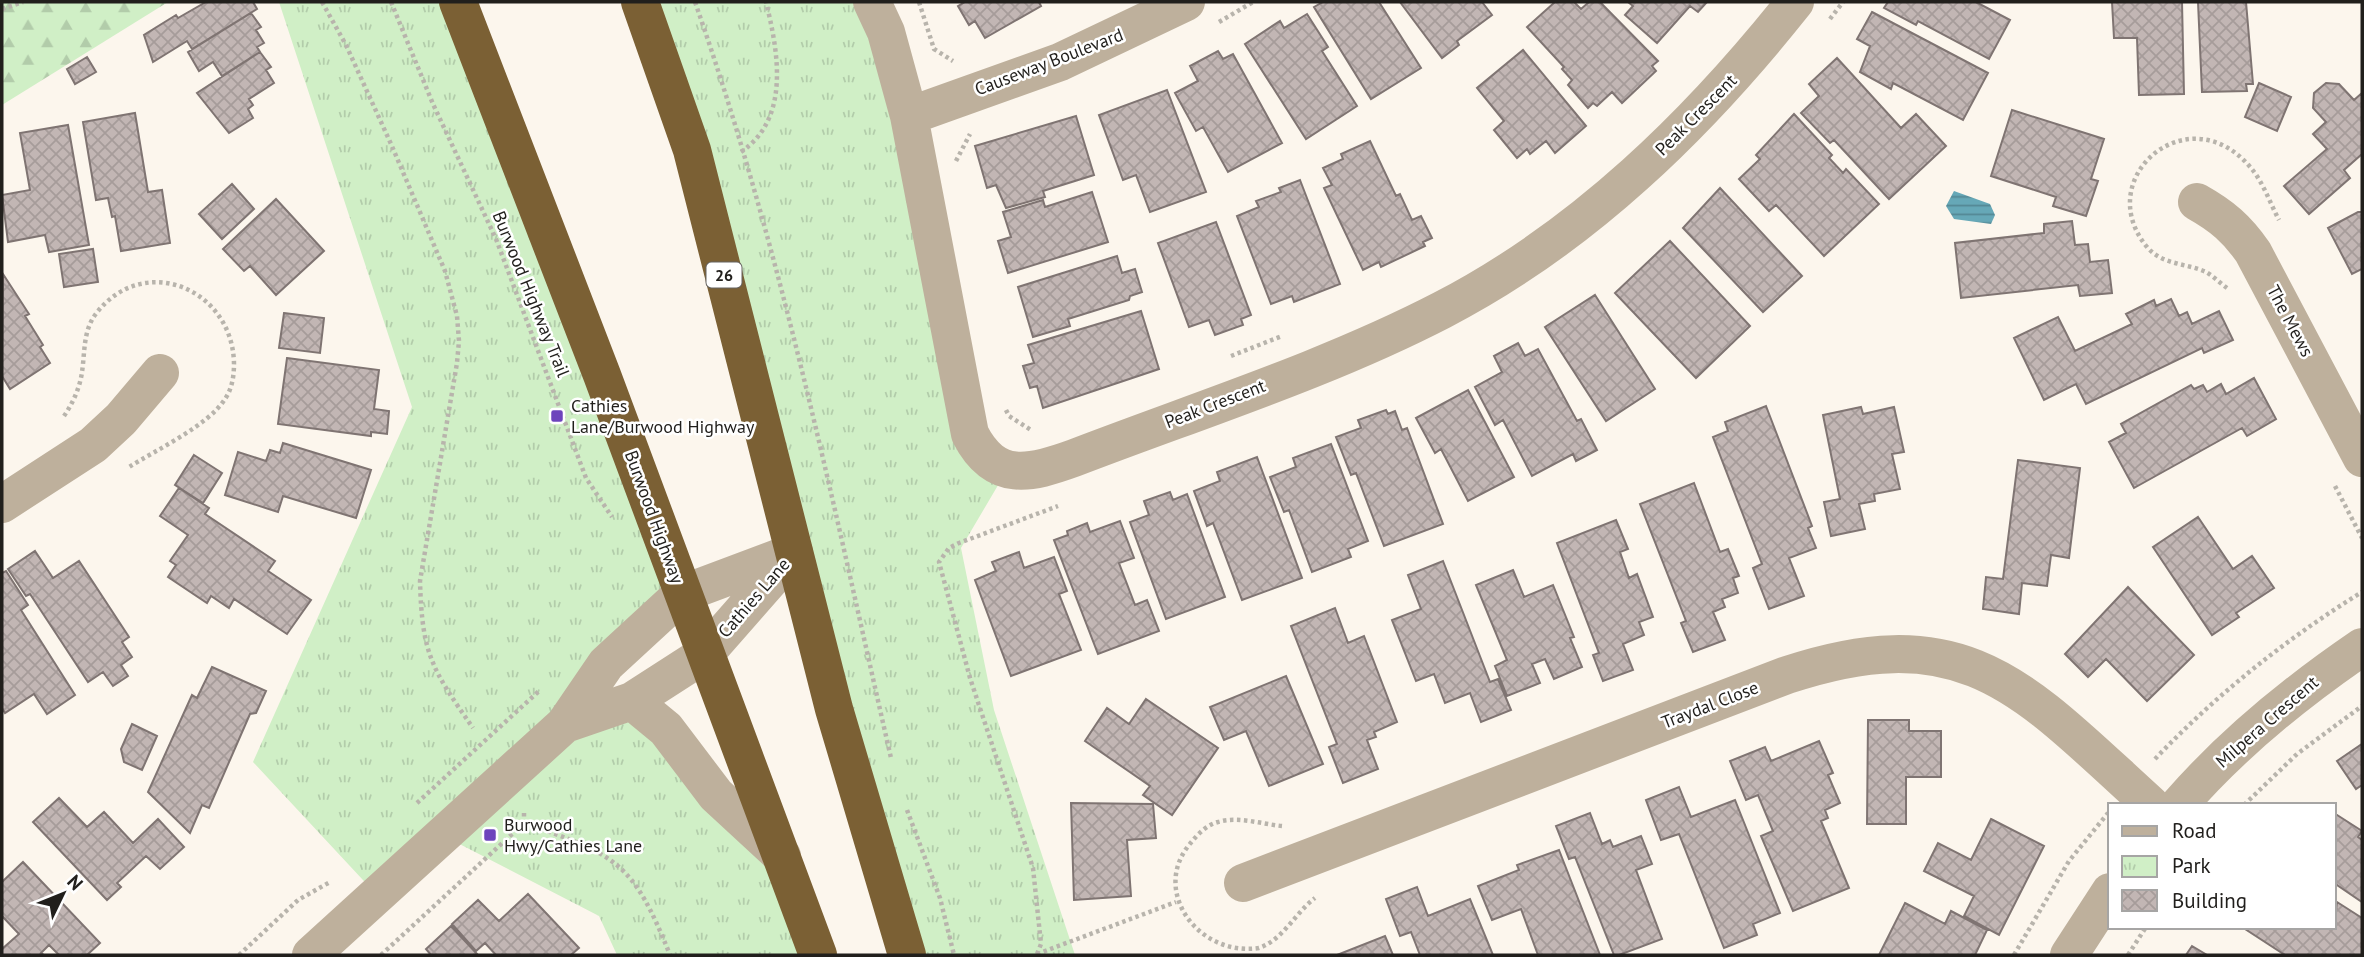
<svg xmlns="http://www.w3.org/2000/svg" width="2364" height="957" font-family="'PT Sans',sans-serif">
	<defs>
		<pattern id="forest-firs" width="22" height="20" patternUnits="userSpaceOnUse" patternTransform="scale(1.75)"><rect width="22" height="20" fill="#d0efc6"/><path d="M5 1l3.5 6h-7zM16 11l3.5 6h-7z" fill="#b2ccaa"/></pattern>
		<pattern id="park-tufts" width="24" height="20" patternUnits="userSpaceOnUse" patternTransform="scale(1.75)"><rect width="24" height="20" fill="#d0efc6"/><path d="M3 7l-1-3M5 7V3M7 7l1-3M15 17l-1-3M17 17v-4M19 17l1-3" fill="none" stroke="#b2ccaa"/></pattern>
		<pattern id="water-rules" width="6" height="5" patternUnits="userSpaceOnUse" patternTransform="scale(1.75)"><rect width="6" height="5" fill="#66a8b7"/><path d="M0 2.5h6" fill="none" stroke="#548894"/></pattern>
		<pattern id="building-cross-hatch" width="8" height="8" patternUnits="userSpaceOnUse" patternTransform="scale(1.75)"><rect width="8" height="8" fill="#c2b6b4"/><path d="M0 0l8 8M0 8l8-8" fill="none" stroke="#a69c9a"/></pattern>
	</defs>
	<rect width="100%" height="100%" fill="#fcf6ed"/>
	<path fill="url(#forest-firs)" d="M2,2h166l-166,103z"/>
	<path fill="url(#park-tufts)" d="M279,2h179l224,592 -116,129 66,-22 148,151 38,103h-201l-18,-39 -157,-81 -66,59 -123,-132 159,-355z
		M640,2h232l97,429 38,39 -46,78 33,162 81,245h-168z"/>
	<path fill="url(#water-rules)" d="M1954,191l36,13 5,11 -4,9 -37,-5 -8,-13z"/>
	<path fill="url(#building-cross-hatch)" stroke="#7f7472" stroke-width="2" d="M206,2h47l4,7 -65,40 -5,-8 -34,21 -9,-27 32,-20 2,3z
		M1039,2l2,4 -56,32 -10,-17 -6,4 -11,-19 7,-4z
		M1323,2h56l42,66 -50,31 -57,-92z
		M1400,2h82l10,13 -35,26 2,4 -17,13z
		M1555,2h19l7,7 8,-7h11l58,59 -6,5 4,5 -34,32 -10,-11 -15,14 -4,-3 -5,5 -20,-23 4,-5 -10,-11 2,-2 -37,-40z
		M1628,2h79l-9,10 -8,-6 -33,37 -32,-28 8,-9z
		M1888,2h88l34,18 -21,39 -71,-38 -2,4 -32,-17z
		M2112,2h70l2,92 -45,1 -2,-57h-23z
		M2198,2h48l7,82h-7l1,7 -45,1z
		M1872,12l116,61 -25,47 -70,-37 -2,6 -31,-17 10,-26 -13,-7z
		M251,13l10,14 -5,3 8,13 -7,4 3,5 -38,24 -9,-14 -14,9 -11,-19z
		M1307,14l21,33 -6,4 35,55 -51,33 -61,-95 35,-23 4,7z
		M1523,50l63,76 -31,27 -9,-12 -16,13 -3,-5 -10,9 -23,-28 10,-9 -27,-33z
		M1218,51l5,8 10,-5 49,89 -54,29 -25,-45 -7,4 -21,-38 23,-12 -8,-15z
		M260,52l11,15 -5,3 8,13 -25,16 4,6 -5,4 5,9 -24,15 -32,-40z
		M87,57l9,15 -21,12 -8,-15z
		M1837,58l64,70 15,-14 30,32 -57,53 -55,-59 -4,3 -29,-30 18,-17 -10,-12z
		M2259,83l32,14 -14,34 -32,-14z
		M2326,83l13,1 15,16 8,-7v61l-18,16 6,8 -41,36 -25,-28 43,-37 -14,-15 13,-12 -13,-14 1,-15z
		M1167,90l39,102 -56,20 -14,-37 -13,5 -24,-65z
		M2012,110l92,29 -13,40 7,2 -12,35 -33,-10 3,-9 -65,-21z
		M135,113l13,79 14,-2 8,53 -49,8 -6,-35 -3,1 -4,-19 -12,2 -13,-78z
		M1794,114l38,41 -3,3 14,15 3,-4 33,35 -55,52 -48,-51 -7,6 -30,-32 21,-20 -4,-4z
		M1076,116l18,59 -51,16 2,6 -39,11 -10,-23 -9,3 -12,-42z
		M68,125l21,120 -40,7 -4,-17 -37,7 -6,-47 28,-5 -10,-57z
		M1370,141l26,55 4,-2 12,26 9,-4 11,22 -9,4 2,4 -44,21 -2,-5 -16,8 -39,-82 8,-3 -9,-17 20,-9 -2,-5z
		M1300,180l40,104 -46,18 -2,-6 -21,8 -34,-88 22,-9 -3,-6 25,-9 -2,-4z
		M232,184l22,25 -32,30 -23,-25z
		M1720,188l82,88 -39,36 -80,-84z
		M1092,192l16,50 -100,31 -10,-32 13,-4 -8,-25 40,-12 2,7z
		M276,199l48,52 -48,44 -26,-29 -6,5 -21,-22z
		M2358,212h4v57l-10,5 -24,-46z
		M2072,221l3,24 13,-1 2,18 18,-2 4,33 -32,3 -2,-11 -117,13 -6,-55 89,-10v-9z
		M1216,222l35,93 -10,4 2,6 -28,10 -6,-15 -20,7 -31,-84z
		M1670,241l80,85 -54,52 -81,-85z
		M93,249l5,33 -34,5 -5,-33z
		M1117,256l5,17 13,-4 7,23 -12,4 -1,4 -61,19 2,7 -37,11 -15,-50z
		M3,274l26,40 -4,2 18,29 -3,2 10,16 -40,26 -8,-13z
		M1595,295l60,94 -49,32 -61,-94z
		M2171,299l8,17 8,-4 5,12 27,-13 14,29 -29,13 -2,-5 -116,56 -10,-20 -32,16 -30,-62 44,-21 17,34 57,-27 -6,-10 28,-14 2,6z
		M1141,311l18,58 -116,39 -6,-22 -7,2 -7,-22 11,-3 -6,-18z
		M284,313l40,5 -4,35 -41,-5z
		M1518,343l7,13 13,-7 39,72 4,-2 16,31 -21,11 -3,-7 -41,22 -29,-56 -8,5 -20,-38 27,-15 -8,-16z
		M287,358l92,12 -5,39 15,2 -2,23 -16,-2v4l-93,-12z
		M2254,378l22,41 -29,17 -5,-8 -108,60 -25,-46 17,-9 -5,-9 70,-39 3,4 9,-4 4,7 14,-8 5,10z
		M1468,390l46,87 -46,24 -27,-52 -6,4 -19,-35z
		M1766,406l46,120 -4,2 8,20 -27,10 15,38 -35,13 -16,-41 9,-4 -49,-127 15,-6 -3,-9z
		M1861,407l2,7 31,-7 10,45 -12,2 8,35 -26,5 1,7 -16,3 6,25 -34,7 -7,-34 16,-3 -17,-84z
		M1386,410l2,4 7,-3 7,19 5,-2 36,96 -59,22 -28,-73 -5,2 -15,-38 25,-9 -3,-8z
		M283,443l88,27 -15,48 -73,-22 -5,16 -53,-17 13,-43 28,9 4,-11 10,3z
		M1331,444l37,97 -20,8 3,8 -39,15 -23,-62 -5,2 -14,-35 26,-10 -3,-9z
		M194,455l28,18 -19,30 -28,-18z
		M1257,457l45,121 -60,22 -29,-77 -6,3 -13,-35 26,-10 -3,-9z
		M2018,460l62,8 -11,90 -18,-3 -4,31 -25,-3 -3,31 -36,-5 3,-32 17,2z
		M1694,483l26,69 8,-3 11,27 -6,2 5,15 -16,6 3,8 -12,5 12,28 -32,12 -12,-29 5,-2 -46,-117z
		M179,488l30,20 -4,6 70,47 -7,10 43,29 -24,34 -53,-35 -5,9 -18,-12 -4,7 -39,-26 8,-12 -6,-4 18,-26 -28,-19z
		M1170,492l3,8 14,-6 38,103 -59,22 -36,-97 19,-7 -5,-14z
		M2198,517l35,52 19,-13 22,32 -38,25 3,4 -27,18 -59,-88z
		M1616,520l12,29 -8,3 9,26 8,-4 16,43 -14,5 5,13 -21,9 10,26 -30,11 -10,-26 6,-2 -42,-110z
		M1120,521l14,37 -15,5 16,42 12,-5 12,31 -61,23 -44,-114 14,-5 -1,-4 20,-8 3,9z
		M35,551l18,27 26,-17 50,76 -7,5 10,15 -11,8 7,11 -15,10 -10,-14 -15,10 -58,-88 -4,2 -18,-27z
		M1019,552l5,16 30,-11 13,34 -8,3 22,56 -70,26 -36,-96 21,-9 -4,-9z
		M1443,561l47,121 8,-3 13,31 -30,12 -11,-29 -25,10 -11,-29 -18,7 -24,-61 29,-11 -13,-34z
		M1513,570l11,27 29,-12 21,52 -4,1 12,29 -28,12 -9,-20 -13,5 8,19 -33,13 -12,-30 12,-6 -31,-75z
		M6,571l22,34 -7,5 54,85 -28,19 -13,-20 -29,19 -3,-5v-135z
		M2128,587l66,68 -47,46 -41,-42 -18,18 -23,-23z
		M1335,608l13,35 16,-7 33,86 -23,10 2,5 -9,3 11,29 -35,14 -14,-36 8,-3 -46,-118z
		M212,667l54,24 -10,22 -6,1 -41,94 -7,-3 -12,28 -42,-41 44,-97 5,3z
		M1286,676l37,88 -54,22 -23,-55 -22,9 -14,-33z
		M1146,699l72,49 -46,67 -29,-20 7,-9 -65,-45 22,-33 22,16z
		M1868,720h41v11h32v46h-35v47h-39z
		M132,724l25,12 -15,34 -18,-8 -3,-13z
		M1819,741l14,32 -5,2 12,28 -15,7 3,8 -7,3 28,67 -56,23 -32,-75 12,-5 -15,-36 -12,5 -16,-39 35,-14 6,14z
		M2362,744v41l-6,4 -19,-28z
		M1679,787l12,30 44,-17 45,113 -27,11 4,11 -33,13 -45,-114 -18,6 -15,-40z
		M59,798l28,29 17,-15 29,31 25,-24 26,28 -24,22 -14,-13 -29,27 4,4 -14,13 -74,-78z
		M1071,803l82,1 3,34 -29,2 4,56 -57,4z
		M1590,813l12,31 8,-4 3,7 28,-11 11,28 -16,6 26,69 -43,16h-5l-39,-98 -6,2 -13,-33z
		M2334,813l28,18 -4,6 4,3v62l-28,-19z
		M1991,819l53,27 -45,89 -35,-19 10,-20 -50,-25 14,-28 33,17z
		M1559,850l41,105h-62l-17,-46 -29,11 -14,-34 41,-16 -2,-5z
		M23,862l77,81 -13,12h-28l-10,-10 -8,8 3,2h-42v-6l17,-15 -17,-18v-34z
		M1417,887l11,29 42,-17 23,56h-73l-9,-23 -11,4 -14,-37z
		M528,894l51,54 -8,7h-75l-11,-12 -9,8 -24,-27 26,-24 21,21z
		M2337,902l25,16v37h-77l-43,-28h92z
		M1905,903l40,21 6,-13 36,19 -12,25h-96z
		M451,926l27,29h-47l-5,-6z
		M1385,936l8,19h-56z
		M2192,946l15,9h-21z"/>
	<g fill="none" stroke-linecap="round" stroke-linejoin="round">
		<path stroke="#b8b4ac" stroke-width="4.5" stroke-dasharray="3.5 3.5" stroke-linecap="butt" d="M322,2l24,43 45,99 54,127 12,45 2,25 -2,22 -37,218c2,74 12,88 53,147
			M391,2l42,102 63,135 90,239 26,39
			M695,2c86,246 138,502 196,756
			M919,2l15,47 19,12
			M2,9l21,-7
			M1830,19l13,-17
			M1219,22l34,-20
			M741,152c50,-34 37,-101 25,-150
			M956,161l14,-27
			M2227,288c-7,-5 -14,-12 -21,-16 -20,-9 -44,-7 -59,-25 -57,-69 42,-154 104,-79 12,14 19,35 28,52
			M1231,356l51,-20
			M1006,410l3,6 22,14
			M64,416c9,-13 16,-29 18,-44 3,-20 1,-40 13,-57 47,-64 138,-27 139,49 0,12 -2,25 -9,35 -16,26 -69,51 -96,68
			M2335,486l27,52
			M2155,759c62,-65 131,-120 207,-167
			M417,803l122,-112
			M2244,805l53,-51 65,-48
			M907,810l33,88 14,57
			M524,813v10c93,32 109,39 146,132
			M1282,826c-21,-2 -43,-10 -64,-4 -12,3 -21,13 -29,23 -38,47 10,112 70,103 25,-9 36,-35 56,-50
			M1037,954l4,-10 -8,-76 -63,-190 -31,-116 10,-14 10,-5 99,-37
			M1037,954l139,-52
			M239,955l59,-55 32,-18
			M381,955l143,-132
			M2014,955l55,-94 39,-48
			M2128,955l18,-28"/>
		<path stroke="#beb09c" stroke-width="38" d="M872,2l14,30 23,84 61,318c25,49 60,40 104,24 122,-47 252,-88 368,-148 141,-73 256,-186 353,-308
			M909,116l151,-54 126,-60
			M2197,202c25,14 40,27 56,50l109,206
			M2,504l91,-59 28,-26 39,-46
			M632,701l34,28 50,66 66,61
			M565,724l67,-23 73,-47 86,-98
			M2179,805c53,-61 117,-113 183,-158
			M1243,883l544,-208c181,-60 239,17 364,130
			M311,955l254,-231 41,-60 76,-70 112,-42
			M2069,955l41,-63"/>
		<path stroke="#7b6034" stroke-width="38" d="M458,2l144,373 216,580
			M640,2l52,148 142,559 73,246"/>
	</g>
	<g fill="#6d44bc" stroke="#fff" stroke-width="2.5">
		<rect x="550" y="409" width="14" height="14" rx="3.5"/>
		<rect x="483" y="828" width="14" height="14" rx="3.5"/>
	</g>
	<g text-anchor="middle" stroke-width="5" stroke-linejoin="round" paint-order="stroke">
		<rect fill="#fff" stroke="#646260" stroke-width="2" x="706.5" y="262.5" width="35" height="25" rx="5"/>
		<g font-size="16" font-weight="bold" fill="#211f1c">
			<text x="724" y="281">26</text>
		</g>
		<g font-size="18" fill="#211f1c" stroke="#fff">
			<text transform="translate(1049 62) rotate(-21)" y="6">Causeway Boulevard</text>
			<text transform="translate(1696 115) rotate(-45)" y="6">Peak Crescent</text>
			<text transform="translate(531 294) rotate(68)" y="6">Burwood Highway Trail</text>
			<text transform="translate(2290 321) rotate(62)" y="6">The Mews</text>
			<text transform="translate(1215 404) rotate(-21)" y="6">Peak Crescent</text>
			<text transform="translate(654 517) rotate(70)" y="6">Burwood Highway</text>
			<text transform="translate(754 598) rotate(-49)" y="6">Cathies Lane</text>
			<text transform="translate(1710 705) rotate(-21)" y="6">Traydal Close</text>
			<text transform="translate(2267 722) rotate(-41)" y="6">Milpera Crescent</text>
		</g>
		<g font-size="18" fill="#211f1c" stroke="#fff" text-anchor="start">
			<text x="571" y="412">Cathies<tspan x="571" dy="21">Lane/Burwood Highway</tspan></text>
			<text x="504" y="831">Burwood<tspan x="504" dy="21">Hwy/Cathies Lane</tspan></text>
		</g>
	</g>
	<rect width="2364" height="957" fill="none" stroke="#211f1c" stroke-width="7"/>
	<rect x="2108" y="803" width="228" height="126" fill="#ffffff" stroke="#a6a5a4" stroke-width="2"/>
	<rect x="2122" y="826" width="35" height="10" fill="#beb09c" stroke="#a6a5a4" stroke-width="2"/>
	<text x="2172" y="838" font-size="21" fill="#211f1c">Road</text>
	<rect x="2122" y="856" width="35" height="21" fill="url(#park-tufts)" stroke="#a6a5a4" stroke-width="2"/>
	<text x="2172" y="873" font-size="21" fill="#211f1c">Park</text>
	<rect x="2122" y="890" width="35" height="21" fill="url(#building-cross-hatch)" stroke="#a6a5a4" stroke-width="2"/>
	<text x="2172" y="908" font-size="21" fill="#211f1c">Building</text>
	<g transform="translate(63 894) rotate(47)" stroke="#ffffff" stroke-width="5" paint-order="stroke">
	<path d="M0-5L12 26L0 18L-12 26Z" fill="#211f1c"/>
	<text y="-10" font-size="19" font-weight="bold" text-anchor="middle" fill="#211f1c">N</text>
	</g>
</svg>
